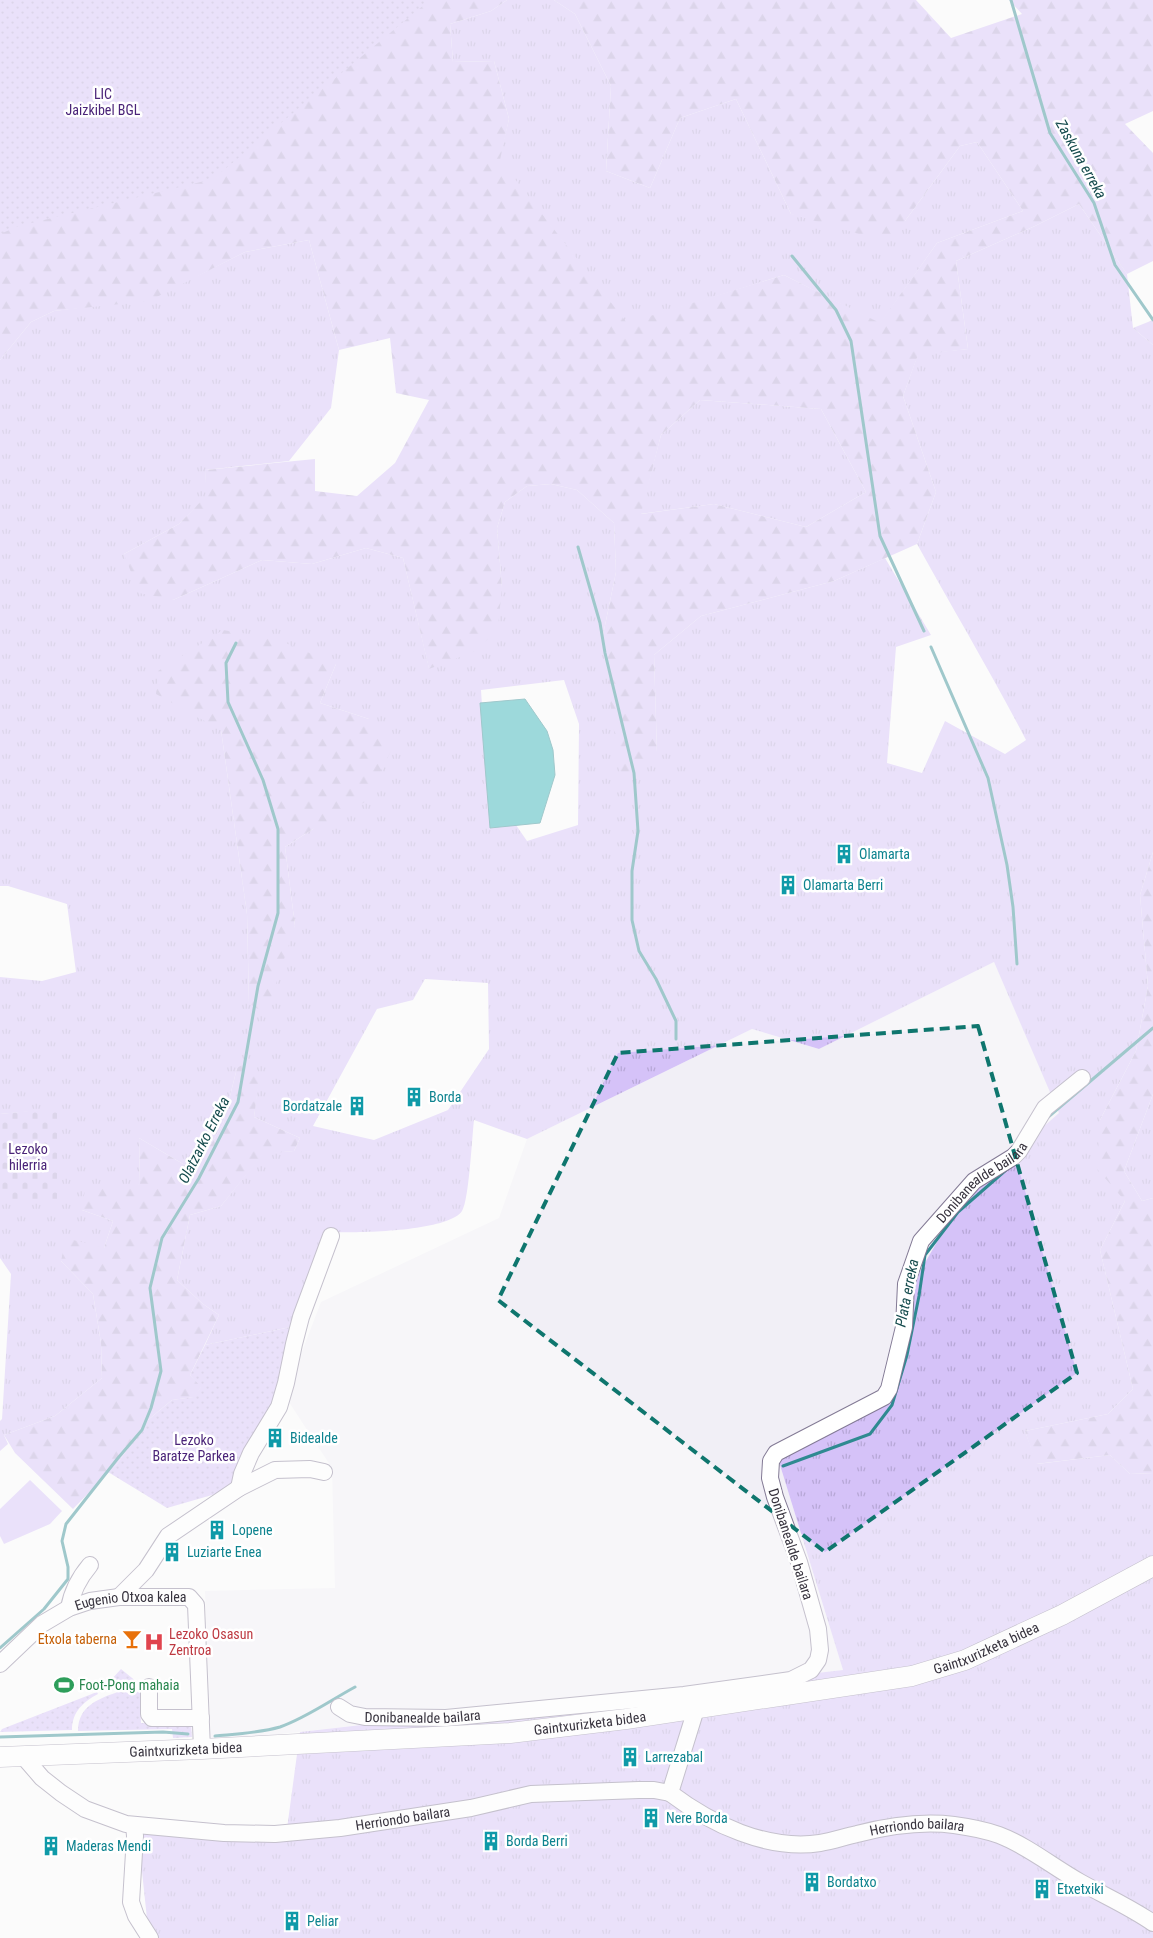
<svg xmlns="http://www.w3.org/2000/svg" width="1153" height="1938" font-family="'Roboto Condensed',sans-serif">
	<defs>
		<pattern id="grass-tufts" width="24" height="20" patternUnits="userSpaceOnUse" patternTransform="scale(1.25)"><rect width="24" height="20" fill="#d5c2f8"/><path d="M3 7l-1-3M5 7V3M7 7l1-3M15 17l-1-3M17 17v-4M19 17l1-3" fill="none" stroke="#b7a7d6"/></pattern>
		<pattern id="forest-firs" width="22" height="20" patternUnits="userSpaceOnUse" patternTransform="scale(1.25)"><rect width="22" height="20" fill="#d5c2f8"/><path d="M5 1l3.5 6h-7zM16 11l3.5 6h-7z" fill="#b7a7d6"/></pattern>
		<pattern id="cemetery-stones" width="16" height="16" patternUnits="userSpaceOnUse" patternTransform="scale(1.25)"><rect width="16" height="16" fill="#d5c2f8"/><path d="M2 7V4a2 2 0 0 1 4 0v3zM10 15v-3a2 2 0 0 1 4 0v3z" fill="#b7a7d6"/></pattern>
		<pattern id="park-dots" width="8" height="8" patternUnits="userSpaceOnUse" patternTransform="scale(1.25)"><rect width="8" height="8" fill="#d5c2f8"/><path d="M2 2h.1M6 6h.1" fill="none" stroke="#b7a7d6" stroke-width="1.8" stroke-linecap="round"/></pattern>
	</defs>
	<rect width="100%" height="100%" fill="#fbfbfb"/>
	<path fill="#f1eff6" d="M994,962l66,151 -98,86 -50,86 -4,71 -23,41 -109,55 67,218 -632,72 -6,-151 130,-3 -3,-120 -47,-72 36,-94 178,-84 28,-79 225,-110 67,20z"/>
	<path fill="url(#grass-tufts)" fill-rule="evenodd" d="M507,0h47l21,14 36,72 -5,85 44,17 30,-70 56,-19 55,115 114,7 55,-75 17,-4 46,69 -86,32 -57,81 -96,-49 -157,49 -128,-164 10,-41 -15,-58 -41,1 -3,-38 41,-13z
		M1079,204l48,70 6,54 20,17v507l-13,43 8,91 -12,65 -36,69 25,81 -25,49 33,139 -25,25 -83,17 12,33 73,-9 20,19 23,-1v465h-1004l-12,-114 149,12 14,-104 543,-62 -67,-218 109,-55 23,-41 4,-71 50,-86 97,-86 -65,-151 -175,87 -67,-20 -225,110 -53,-19c-2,17 -5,80 -12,91 -14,21 -107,22 -131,21l-36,94 -90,19 14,-30 -16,-11 -26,-24 13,-65 31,-9 42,-53 31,-2 6,-13 -46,-21 5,-43 -22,-6 -14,56 -28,47 -56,-33 1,46 -58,26 31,11 -9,27 -43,13 32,33 8,49 1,35 -47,38 -51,19 4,9 -8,7v-30l2,-2 9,-145 -11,-16v-57l57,-1v-91l-57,5v-137l42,4 34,-9 -9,-68 -59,-18h-8v-526l31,-38 23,-11 47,-6 98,-30 46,-23 64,-12 30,110 -8,58 -42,53 -84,9 2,26 -28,28 -55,30 49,46 89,-40 50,4 54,-16 37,10 26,110 73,-81 -5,-59 8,-26 22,-16 24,-2 26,6 37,33 2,49 -14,68 55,113 -3,-98 47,-39 133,-35 51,-23 46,77 -35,12 -9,116 35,10 23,-52 60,33 21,-14c-35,-67 -73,-131 -109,-196l19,-52 -33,-96 15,-42 50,-5 -12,-88 79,-35zM336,664l-16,39 49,16 -56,110 -28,18 10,79 -46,77 -2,-89 -26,-184zM564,680l15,44 -1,101 -51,16 -11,-16 -26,3 -9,-138zM425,979l63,4 1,66 -41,61 -74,30 -61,-14 64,-117 36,-9z
		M700,400l121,9 45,83 -60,35 -92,-23 -74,10 21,-79z
		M1153,1094v104l-11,3 -18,-30z"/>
	<path fill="url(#forest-firs)" fill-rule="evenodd" d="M0,0h507l-16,11 -41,13 3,38 41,-1 15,58 -9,41 127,163 157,-48 96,48 57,-80 86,-32 -46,-69 -17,4 -55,75 -19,21 -95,-28 -55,-115 -56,19 -30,70 -44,-17 5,-85 -36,-72 -21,-14h362l35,38 71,-24 -13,-14h144v111l-28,13 28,29v108l-26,13 -48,-70 -44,22 -79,35 12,88 -50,6 -15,41 33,96 -19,52 -83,37 -133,35 -47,39 3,98 -36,32 -19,-145 14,-68 -2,-49 -37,-33 -26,-6 -24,2 -22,16 -8,26 5,59 -4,40 -20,23 -49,19 -26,-111 -37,-10 -54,16 -50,-4 -89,40 -34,-7 -15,-39 55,-30 27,-28 -1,-26 110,-11v32l42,5 38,-33 34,-63 -33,-7 -6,-55 -51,12 -30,-110 -64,12 -96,49 -95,10 -23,11 -31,38zM700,400l121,9 45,83 -60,35 -92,-23 -73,10 20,-79z
		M1153,320v25l-20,-17z
		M223,630l53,9 60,25 -16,39 49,16 23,30 -27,53 -52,27 -28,18 10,79 -25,76 -11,8 -10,-7 -2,-89 -26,-184 -65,-36 2,-23z
		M1153,852v242l-29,77 18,30 11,-3v275l-23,1 -20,-19 -74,9 -11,-33 83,-17 25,-25 -33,-139 25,-49 -28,-32 3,-49 36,-69 12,-65 -8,-91z
		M250,1060l10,14 -6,43 46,21 -6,13 -31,3 -42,52 -31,9 -13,65 26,24 16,11 -29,60 12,11 -8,11 -22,3 -24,20 -31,44 -44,45 -58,-56 -11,-18 51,-19 47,-38 -1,-35 -8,-49 -32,-33 5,-23 38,10 9,-27 -31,-11 3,-21 55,-5 -1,-46 56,33 28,-47 14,-56z"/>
	<path fill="url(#cemetery-stones)" d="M57,1108v93h-57v-87z"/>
	<path fill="url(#park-dots)" d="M0,0h430l-217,179 -194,47 -19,8z
		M295,1326l-10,58 -52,105 -66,19 -59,-36 9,-8 31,-44 24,-20 21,-3 8,-10 -11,-12 15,-30z
		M121,1669l16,13 -5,7 8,4 1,30 50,1 1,13 -19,1 -1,-9 -94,2c0,-26 22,-33 43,-40l-11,-10z
		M97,1692l1,2c-15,8 -26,18 -26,36l-72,2 2,-3z"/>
	<path fill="#d5c2f8" d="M30,1480l32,31 -12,13 -46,20 -4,-8v-27z"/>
	<path fill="#2cb0b4" stroke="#2f8a91" d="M525,699l22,32 6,19 2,25 -15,48 -50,5 -10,-125z"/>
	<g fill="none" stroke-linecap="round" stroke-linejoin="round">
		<path stroke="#2f8a91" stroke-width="3" d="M1011,0l39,133 44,70 21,62 38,55
			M792,256l44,54 15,31 29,195 44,95
			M578,547l22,76 5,30 29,120 4,58 -6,40v49l7,31 17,28 20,42v18
			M931,647l57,131 19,87 6,42 4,57
			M1047,1118l106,-90
			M783,1466l87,-32 22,-29 15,-50 12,-59 6,-41 33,-43 48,-42
			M0,1648l44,-39 24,-30v-12l-6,-26 4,-17 52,-66 24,-28 9,-22 10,-37 -11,-83 12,-50 37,-60 39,-76 20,-116 20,-73v-84l-15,-49 -35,-78 -2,-39 10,-20
			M215,1736c21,-2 44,-3 65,-9 26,-9 51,-27 75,-40
			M0,1737l163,-5 25,2"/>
		<defs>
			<g id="minor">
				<path d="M239,1488l3,-14 9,-21 28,-46 7,-24 8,-39 7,-27 30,-81"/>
				<path d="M119,1597l27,-27 22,-34 71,-48 36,-18 35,-1 14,3"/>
				<path d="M69,1608c3,-17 10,-30 21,-43"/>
				<path id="s1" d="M0,1664l42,-40 27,-16 21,-7 29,-4h70l7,8 6,144"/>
				<path d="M149,1687v27l3,4h49"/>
				<path id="s2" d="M339,1707l11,7 15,3 81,1 238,-23 107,-15 20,-10 7,-10 2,-10 -2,-21 -19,-67 -24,-65 -5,-19 1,-17 5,-8 108,-56 5,-8 15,-62 2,-43 15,-43 53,-60 39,-24 6,-6 26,-43 37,-30"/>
				<path id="s3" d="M696,1709l-26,84c41,31 97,58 150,50 12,-2 24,-6 37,-9 31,-8 65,-13 97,-9 15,2 31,5 45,10 29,11 54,32 81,47 25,14 50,25 73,41"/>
				<path id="s4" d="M23,1756l19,22 19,15 24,16 41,15 98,9 51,1 65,-6 131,-20 60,-14 108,-4h15l16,3"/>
				<path d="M134,1825l1,11 -4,66 5,14 14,22"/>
			</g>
			<g id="major">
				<path id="s5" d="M0,1757l202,-8 308,-16 116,-14 286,-43 53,-16 97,-45 91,-49"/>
			</g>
		</defs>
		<use href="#minor" stroke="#837a95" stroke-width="18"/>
		<use href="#major" stroke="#837a95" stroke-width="21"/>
		<use href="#minor" stroke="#fff" stroke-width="16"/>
		<use href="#major" stroke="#fff" stroke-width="20"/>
	</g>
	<path d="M0 0H1153V1938H0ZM978,1026l99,347 -252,179 -327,-252 120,-247z" fill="#fbfbfb" fill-opacity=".55" fill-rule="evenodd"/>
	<path fill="none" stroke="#0f766e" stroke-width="4" stroke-dasharray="10 6" stroke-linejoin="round" d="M978,1026l99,347 -252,179 -327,-252 120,-247z"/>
	<defs>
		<symbol id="building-bare" viewBox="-9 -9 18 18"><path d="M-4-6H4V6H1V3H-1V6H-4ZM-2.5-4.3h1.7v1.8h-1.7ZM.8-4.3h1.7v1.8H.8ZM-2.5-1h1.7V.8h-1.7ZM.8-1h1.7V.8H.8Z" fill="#0f9aa8" stroke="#fff" stroke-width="2.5" paint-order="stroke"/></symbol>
		<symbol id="bar-bare" viewBox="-9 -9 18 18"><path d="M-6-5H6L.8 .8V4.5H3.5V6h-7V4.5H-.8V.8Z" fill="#e8710a" stroke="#fff" stroke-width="2.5" paint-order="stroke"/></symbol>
		<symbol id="hospital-bare" viewBox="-9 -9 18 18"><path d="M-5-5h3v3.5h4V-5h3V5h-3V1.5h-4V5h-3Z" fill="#e0444e" stroke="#fff" stroke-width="2.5" paint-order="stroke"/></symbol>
		<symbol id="stadium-bare" viewBox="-9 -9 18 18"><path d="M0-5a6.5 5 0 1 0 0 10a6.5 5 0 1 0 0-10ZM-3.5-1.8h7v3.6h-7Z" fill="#2e9e5b" stroke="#fff" stroke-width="2.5" paint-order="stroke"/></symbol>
	</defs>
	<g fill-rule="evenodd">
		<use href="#building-bare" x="830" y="840" width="28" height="28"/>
		<use href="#building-bare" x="774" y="871" width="28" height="28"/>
		<use href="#building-bare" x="400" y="1083" width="28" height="28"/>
		<use href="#building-bare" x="343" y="1092" width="28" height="28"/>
		<use href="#building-bare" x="261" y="1424" width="28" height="28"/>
		<use href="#building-bare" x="203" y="1516" width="28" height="28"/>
		<use href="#building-bare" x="158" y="1538" width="28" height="28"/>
		<use href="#bar-bare" x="118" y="1625" width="28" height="28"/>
		<use href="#hospital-bare" x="140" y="1628" width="28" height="28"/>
		<use href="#stadium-bare" x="50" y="1671" width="28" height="28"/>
		<use href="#building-bare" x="616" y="1743" width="28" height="28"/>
		<use href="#building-bare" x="637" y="1804" width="28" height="28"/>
		<use href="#building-bare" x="477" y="1827" width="28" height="28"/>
		<use href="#building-bare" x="37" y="1832" width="28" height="28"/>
		<use href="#building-bare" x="798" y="1868" width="28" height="28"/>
		<use href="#building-bare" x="1028" y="1875" width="28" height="28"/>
		<use href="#building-bare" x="278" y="1907" width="28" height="28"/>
	</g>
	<g text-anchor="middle" stroke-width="5" stroke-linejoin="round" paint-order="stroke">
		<g font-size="14" fill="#4a2378" stroke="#fff">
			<text x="103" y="99">LIC<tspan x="103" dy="16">Jaizkibel BGL</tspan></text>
			<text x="28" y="1154">Lezoko<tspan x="28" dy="16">hilerria</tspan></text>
			<text x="194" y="1445">Lezoko<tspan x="194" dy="16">Baratze Parkea</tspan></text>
		</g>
		<g font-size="14" fill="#0d838f" stroke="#fff" text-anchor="start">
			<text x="859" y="859">Olamarta</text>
			<text x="803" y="890">Olamarta Berri</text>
			<text x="429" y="1102">Borda</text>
			<text x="342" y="1111" text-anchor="end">Bordatzale</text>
			<text x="290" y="1443">Bidealde</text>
			<text x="232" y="1535">Lopene</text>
			<text x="187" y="1557">Luziarte Enea</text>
			<text x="645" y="1762">Larrezabal</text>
			<text x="666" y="1823">Nere Borda</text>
			<text x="506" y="1846">Borda Berri</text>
			<text x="66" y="1851">Maderas Mendi</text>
			<text x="827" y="1887">Bordatxo</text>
			<text x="1057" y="1894">Etxetxiki</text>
			<text x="307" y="1926">Peliar</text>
		</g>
		<g font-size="14" fill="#37333e" stroke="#fff">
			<text dy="5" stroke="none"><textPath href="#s2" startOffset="1076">Donibanealde bailara</textPath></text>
			<text transform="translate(791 1544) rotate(72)" y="5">Donibanealde bailara</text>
			<text dy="5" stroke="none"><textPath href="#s1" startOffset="152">Eugenio Otxoa kalea</textPath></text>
			<text dy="5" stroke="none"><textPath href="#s5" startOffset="996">Gaintxurizketa bidea</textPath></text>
			<text dy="5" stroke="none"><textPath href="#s2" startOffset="86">Donibanealde bailara</textPath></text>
			<text dy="5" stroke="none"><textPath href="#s5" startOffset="591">Gaintxurizketa bidea</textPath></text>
			<text dy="5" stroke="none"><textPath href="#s5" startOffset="186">Gaintxurizketa bidea</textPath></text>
			<text dy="5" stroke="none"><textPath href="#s4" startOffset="404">Herriondo bailara</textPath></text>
			<text dy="5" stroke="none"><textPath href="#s3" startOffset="349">Herriondo bailara</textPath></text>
		</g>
		<g font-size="14" fill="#be3a42" stroke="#fff" text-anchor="start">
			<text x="169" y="1639">Lezoko Osasun<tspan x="169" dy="16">Zentroa</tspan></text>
		</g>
		<g font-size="14" fill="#c56008" stroke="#fff" text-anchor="end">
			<text x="117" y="1644">Etxola taberna</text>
		</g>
		<g font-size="14" fill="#27864d" stroke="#fff" text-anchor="start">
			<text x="79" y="1690">Foot-Pong mahaia</text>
		</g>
		<g font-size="15" font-style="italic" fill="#164c4e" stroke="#fff">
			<text transform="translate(1081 159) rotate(61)" y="5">Zaskuna erreka</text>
			<text transform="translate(204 1140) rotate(-63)" y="5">Olatzarko Erreka</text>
			<text transform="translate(907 1293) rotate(-79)" y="5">Plata erreka</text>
		</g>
	</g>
</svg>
